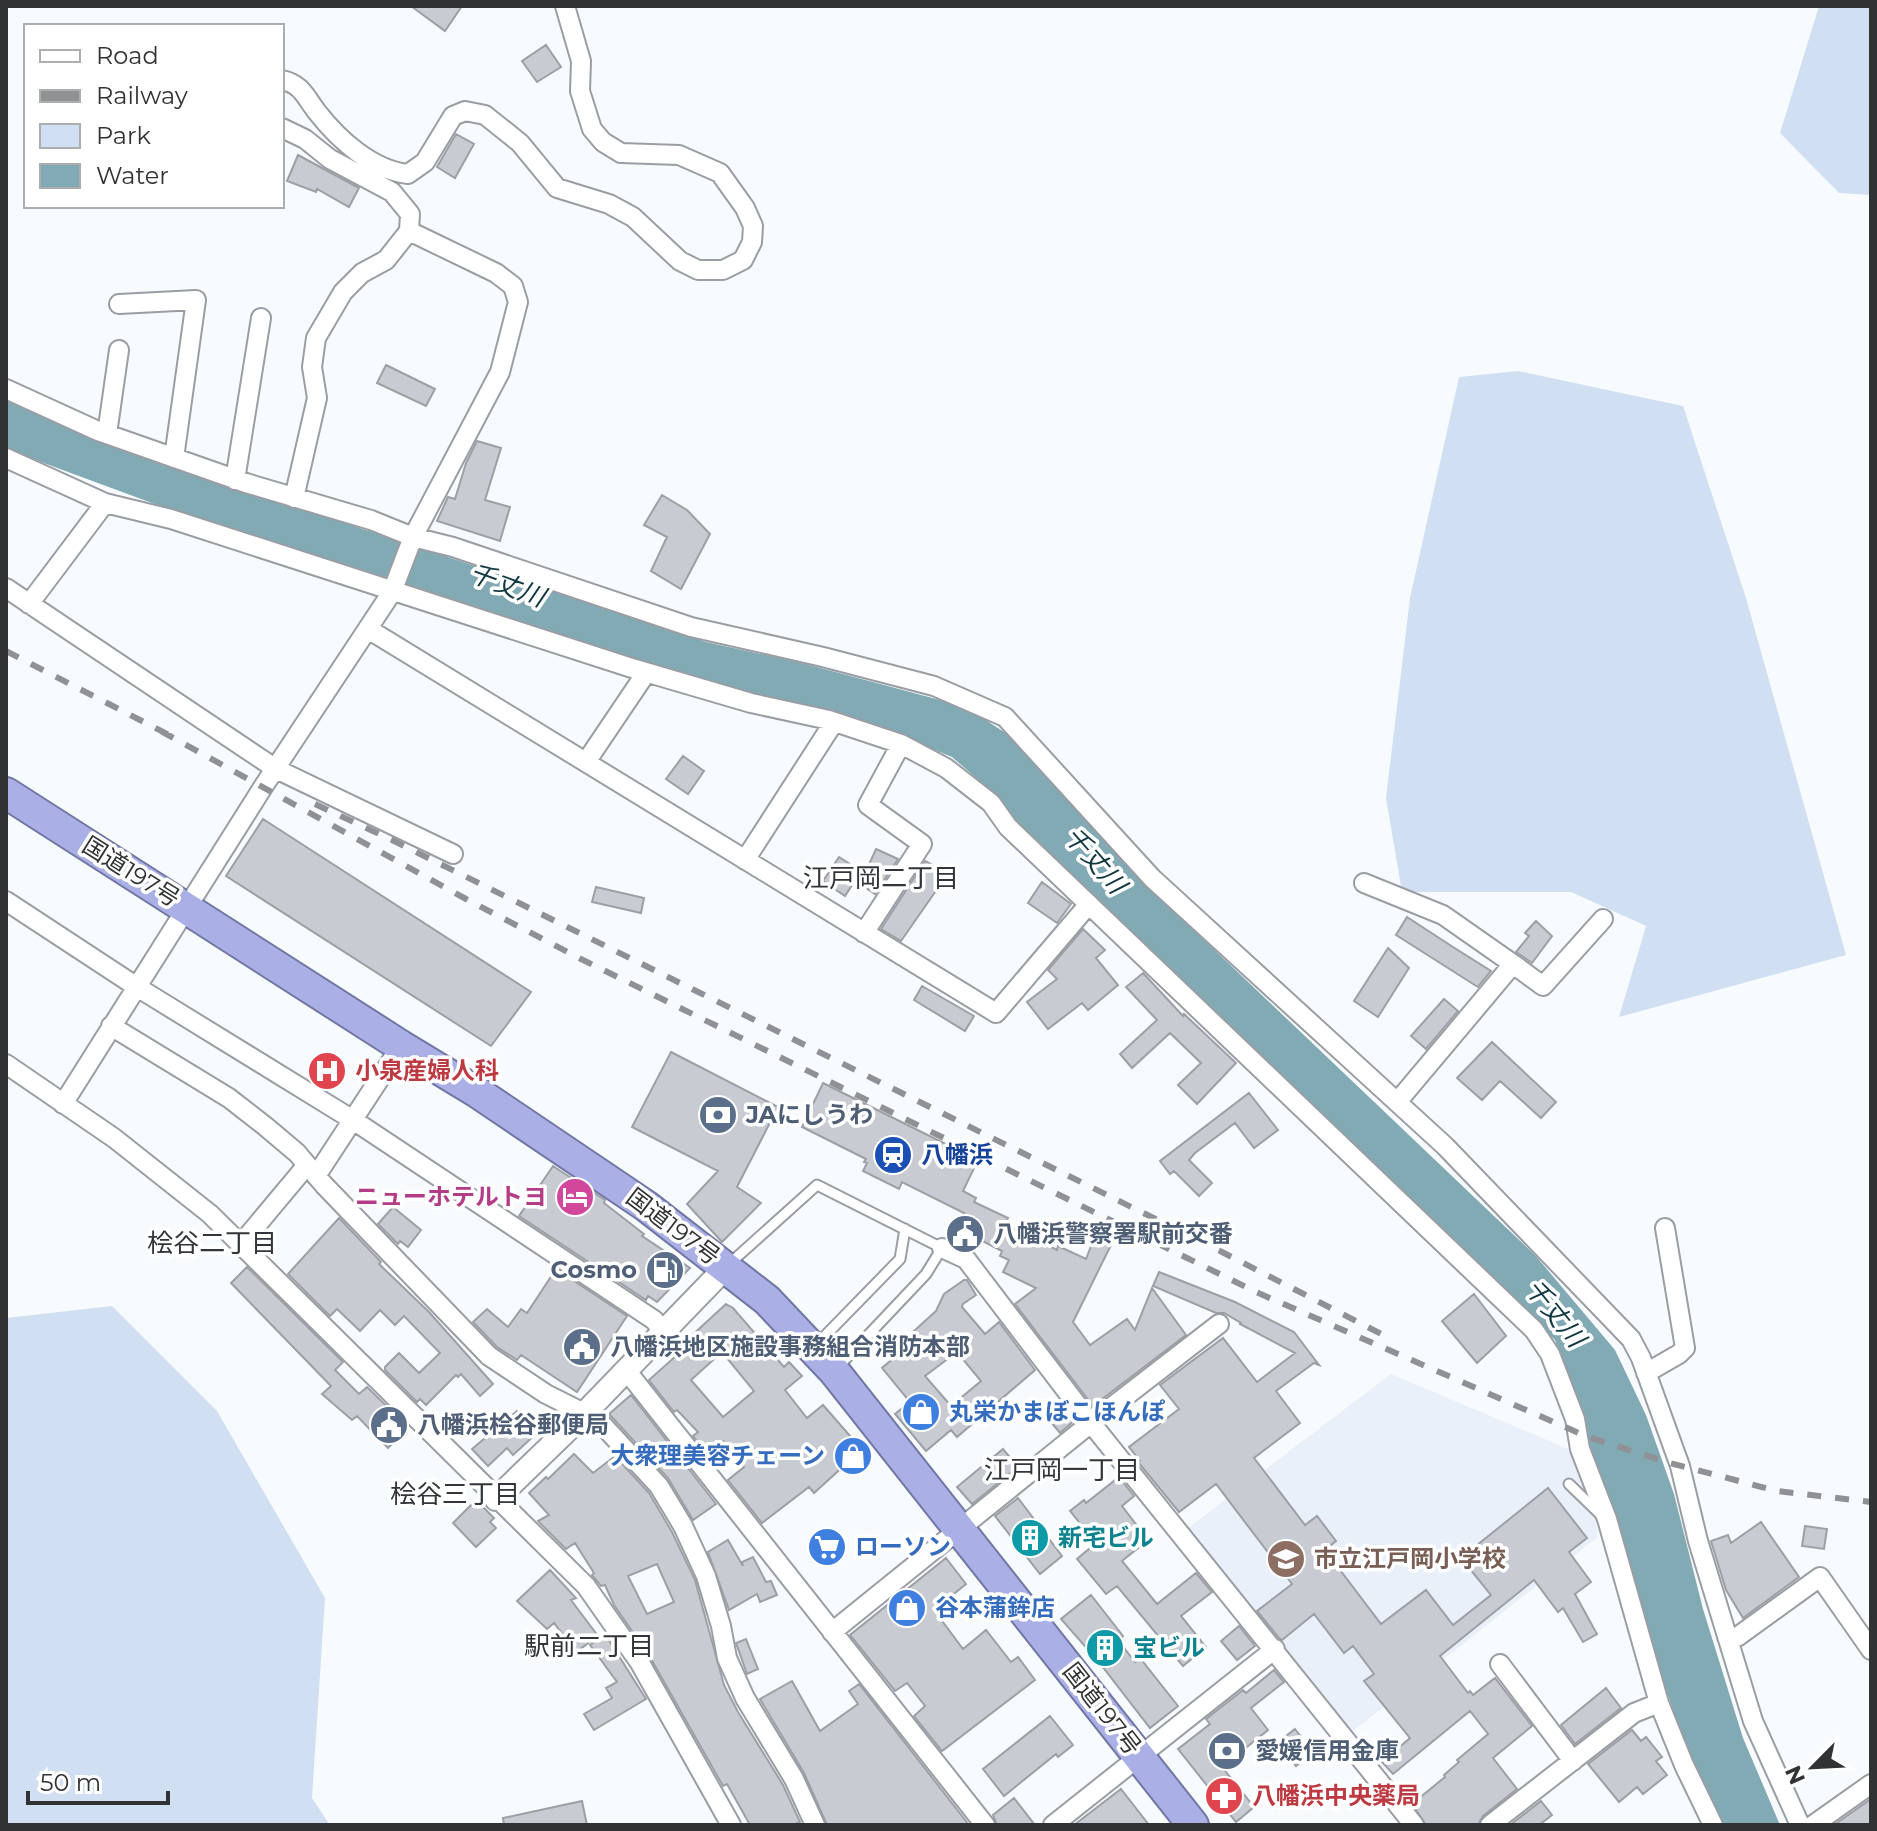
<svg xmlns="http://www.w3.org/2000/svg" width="1877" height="1831" font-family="Montserrat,'Noto Sans JP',sans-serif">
	<rect width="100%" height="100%" fill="#f8fbfe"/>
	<path fill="#e9f0fa" d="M1391,1374l182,77 20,44 5,42 -251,199 -163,-205z"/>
	<path fill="#d1dff3" d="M1819,6h52v189l-32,-2 -59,-60z
		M1518,371l165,35 63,192 100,357 -227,62 27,-91 -75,-34h-169l-16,-94 24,-200 49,-221z
		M112,1306l105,105 108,187 -13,200 18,27h-324v-507z"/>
	<path fill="#81aab4" d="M6,398l117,52 583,192 96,21 164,44 44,29 130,143 395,376 80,95 31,65 28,79 29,115 40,129 37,87h-58l-31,-64 -38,-109 -98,-312 -497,-476 -43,-42 -19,-27 -44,-38 -89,-36 -159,-39 -471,-149 -227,-84z"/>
	<path fill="#c8ccd2" stroke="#9ca0a5" stroke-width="2" fill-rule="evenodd" d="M411,6h51l-17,25z
		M546,45l15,22 -24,15 -15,-21z
		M456,134l18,10 -19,34 -18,-11z
		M298,155l61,33 -10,19 -32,-18 -1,3 -29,-11z
		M386,365l49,24 -9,17 -49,-23z
		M477,441l24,7 -16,52 25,7 -10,34 -63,-20 11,-24 7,2 11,-36z
		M662,495l25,15 23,24 -29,55 -30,-18 16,-34 -23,-12z
		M683,756l21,15 -16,23 -22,-15z
		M263,819l268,173 -40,54 -265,-170z
		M876,849l22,10 -23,35 -19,-13 8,-12 2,2z
		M839,857l22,14 -16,25 -22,-15z
		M925,861l20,11 -9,15 2,1 -37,53 -20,-12z
		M1042,882l29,22 -14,19 -29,-20z
		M596,887l48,11 -3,15 -49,-11z
		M1407,917l46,30 38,24 -13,16 -8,-5 -74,-47z
		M1536,921l16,15 -20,27 -16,-11 13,-16 -4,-3z
		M1083,929l22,21 -9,8 22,27 -30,25 -6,-7 -34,26 -21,-27 30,-23 -9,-9z
		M1388,948l21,20 -31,49 -24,-16z
		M1143,973l40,43 1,-2 52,49 -39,41 -19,-19 23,-22 -31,-30 -38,35 -12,-14 37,-34 -31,-33z
		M922,986l52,30 -9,15 -51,-31z
		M1444,999l14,12 -32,38 -15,-13z
		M1492,1042l64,60 -15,16 -41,-37 -18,19 -25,-22z
		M671,1052l107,55 -41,80 24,16 -39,39 -35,-38 31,-33 -86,-44z
		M823,1083l155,77 -15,31 13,7 -2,4 34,16 -3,6 52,26 1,-4 28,13 9,-23 17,7 -39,79 17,23 37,-26 8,11 17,-42 34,47 -93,71 -78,-102 21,-16 -33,-16 6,-12 -9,-4 2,-5 -33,-17 -2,6 -13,-7 10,-20 -62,-31 -3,7 -36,-18 4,-8 -3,-1 2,-3 -64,-32z
		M1249,1093l29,37 -24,18 -19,-25 -40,30 -6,7 23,23 -13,13 -25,-25 -4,3 -10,-13z
		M553,1166l52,34 -1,3 40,31 -2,2 48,32 -33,34 -9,-6 -2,4 -127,-84z
		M393,1207l28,23 -13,17 -8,-6 -2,3 -20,-20z
		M339,1218l42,44 -2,2 50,48 64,72 -13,12 -19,-22 -3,3 -2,-2 -30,30 -6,-6 -3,3 -32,-32v-3l14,-14 20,20 21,-20 -36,-37 -9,9 -15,-15 -20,21 -23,-22 -7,7 -42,-42z
		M247,1267l96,95 -8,8 24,24 8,-7 33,32 -7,7 8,9 -13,13 -31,-32 -5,4 -30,-26 9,-8 -100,-103z
		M556,1269l71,47 -50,76 -56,-37 -4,5 -20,-13 -24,-25 14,-13 21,18 13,-18 6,4z
		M1159,1272l76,30 59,30 25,33 -5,-2 -38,28 24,32 -46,35 51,67 12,-9 19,25 -11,9 56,74 45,-34 27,35 38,-30 -30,-37 87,-70 39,50 -18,14 22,30 -16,12 22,40 -14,8 -20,-34 -5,4 -24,-32 -94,76 28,37 2,-2 3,4 22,-17 37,48 -39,32 24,31 -34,27 -5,9h-52l-14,-21 33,-27 -1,-2 15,-13 -2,-2 31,-26 -18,-23 -77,63 -11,-12 28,-24 -46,-57 10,-7 -21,-28 -9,7 -30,-39 -32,26 -3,-2 -22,-27 35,-27 -76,-100 -37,28 -41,-50 2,-1 -11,-14 50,-38 -19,-24 63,-47 34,44 38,-29 -55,-29 1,-1 -17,-10h-8l-63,-27z
		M964,1280h3l9,15 -13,9 -1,3 23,27 14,-12 36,48 -78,67 -6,-7 -25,21 -31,-37 15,-12 -28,-34 26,-22 -5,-5 33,-30 8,-17zM957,1352l24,29 -30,25 -26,-30z
		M1474,1294l32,42 -29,27 -35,-42z
		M726,1304l7,4 51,59 5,-5 13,14 -17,14 22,28 16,-13 48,55 -15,14 -10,-10 -32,29 -5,-6 -47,36 -34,-43 16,-13 -21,-26 -16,13 -14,-18 5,-4 -21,-22 -3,2 -25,-32 28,-25 -5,-6 14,-12 2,2zM722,1352l32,39 -31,26 -32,-37z
		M631,1395l85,109 -23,16 -25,-42 -59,-64z
		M1060,1403l14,18 -14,12 -15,-18z
		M517,1411l20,22 -24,22 -6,-7 -19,18 -16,-17z
		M1003,1449l15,18 -46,37 -15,-17z
		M574,1454l19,19 22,-17 34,37 23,39 23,48 29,105 14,27 45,73 17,37 -7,3h-43l-23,-41 -4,2 -73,-129 -36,-52 -9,-20 -4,1 -9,-11 2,-2 -19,-30 -9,6 -28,-28 11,-6 -20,-22 17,-16 2,2zM657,1564l17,38 -27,12 -19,-38z
		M1119,1477l15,19 -12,10 26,34 -26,21 35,43 39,-31 16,19 -31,24 25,31 -23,19 -66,-80 -11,8 -29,-35 19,-16 -26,-32 14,-11 2,3z
		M1018,1498l44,58 -22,18 -45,-58z
		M479,1503l15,15 -4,4 6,6 -20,19 -23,-24 19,-19 3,3z
		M1761,1522l38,55 -56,41 -17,-28 -15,-49 17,-6 3,8z
		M1805,1526l22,3 -3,20 -22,-3z
		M728,1540l15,26 -1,-4 11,-5 13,25 5,-1 6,14 -17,7 -3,-8 -28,16 -21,-58z
		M946,1558l20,26 -32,26 29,39 23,-19 25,32 7,-5 17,23 -93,71 -28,-35 11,-10 -18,-23 -12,8 -45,-56z
		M550,1570l26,28 -5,2 27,36 -22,16 -22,-29 -7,6 -30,-28z
		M1091,1595l32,41 -5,4 17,22 5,-4 38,48 -28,22 -52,-67 -37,-42z
		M1239,1626l16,20 -18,14 -16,-19z
		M605,1634l41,65 -52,31 -10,-16 28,-16 -6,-10 11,-6 -27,-37z
		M746,1639l12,30 -11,5 -11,-31z
		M1274,1670l10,12 -33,26 17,22 -46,37 32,40 -18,15 -58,-73 32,-25 -4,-5 37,-29 3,3z
		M792,1681l28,50 38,-27 -9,-13 10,-7 110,141h-142l-23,-52 -44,-74z
		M1606,1688l15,20 -46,36 -14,-19z
		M1050,1716l23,29 -15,12 -2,-3 -52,42 -21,-27z
		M1295,1729l18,23 -17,14 -19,-23z
		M1632,1730l9,11 5,-4 16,20 -6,4 11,14 -24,19 -6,-7 -18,15 -31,-38z
		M1121,1789l28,36h-75z
		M1014,1798l21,27h-38l-4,-10z
		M1871,1799v26h-37z
		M582,1801l5,24h-83l-1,-7z
		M1541,1801l11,14 -13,10h-29z"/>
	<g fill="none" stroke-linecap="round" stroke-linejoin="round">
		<defs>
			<path id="service" d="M728,1265l89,-80 125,63 -16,26 -88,93
				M817,1344l83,-85 5,-30
				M1569,1484l32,31"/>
			<path id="minor" d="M282,80c20,4 24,18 35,32 22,28 55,58 91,62l17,-12 28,-46 12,-5 20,4 35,28 37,45 52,16 24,13 47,44 18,9h25l20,-10 9,-18 1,-16 -8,-18 -25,-35 -41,-18 -58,-2 -18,-11 -11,-13 -12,-38 1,-30 -16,-55
				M119,304l77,-4 -22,158
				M6,389l92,42 148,52 125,37 42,17 40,10 238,80 132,30 111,29 71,31 147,161 293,268 186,193 10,19 39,108 18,75 55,180 47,104
				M107,434l12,-84
				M6,458l99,45 66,16 464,150 116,34 78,17 72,24 45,24 45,35 17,24 526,503 16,24 25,65 5,30 27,70 52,184 25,62 29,60
				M235,480l26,-162
				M294,498l23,-100 -5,-31 4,-29 27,-46 19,-19 24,-13 23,-29
				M6,588l270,181 177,85
				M29,604l76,-101
				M368,629l628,384 93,-109
				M586,762l60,-89
				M745,860l89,-138
				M1364,883l79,32 70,49 -115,137
				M6,901l131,86 216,133 301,200 9,11
				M864,933l58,-89 -54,-39 33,-61
				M1513,964l30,22 60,-67
				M111,1026l118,72 36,28 32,27 27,32 165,171 57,38 52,26 61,66 24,40 23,50 15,50 6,32 18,40 49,81 21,46
				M6,1064l108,74 96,76 376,372 54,77 91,162
				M63,1104l200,-317 129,-195 21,-55 87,-165 18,-70 -5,-16 -17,-13 -87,-42 1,-17 -18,-22 -62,-33 -25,-20 -23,-11
				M316,1176l85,-130
				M241,1244l66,-79
				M942,1248l24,11 125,164 323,402
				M626,1370l359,455
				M1646,1373l33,-19 6,-6 -20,-120
				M832,1632l259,-209 128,-99
				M1727,1637h10l83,-60 51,73
				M1500,1664l73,97
				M1053,1825l222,-176
				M1490,1825l144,-112 25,-10
				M1813,1825l58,-41"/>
			<path id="tertiary" d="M496,1499l88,-85 142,-147"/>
			<path id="trunk" d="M6,793l395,253 76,46 169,114 121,94 67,71 359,454"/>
		</defs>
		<use href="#service" stroke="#9a9ea4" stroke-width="13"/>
		<use href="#minor" stroke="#9a9ea4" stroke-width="22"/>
		<use href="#tertiary" stroke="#9a9ea4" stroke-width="26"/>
		<use href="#trunk" stroke="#7177a3" stroke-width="34"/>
		<use href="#service" stroke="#fff" stroke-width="9"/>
		<use href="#minor" stroke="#fff" stroke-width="18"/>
		<use href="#tertiary" stroke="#fff" stroke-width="22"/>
		<use href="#trunk" stroke="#aab0e6" stroke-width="30"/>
		<path stroke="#8f9194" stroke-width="6" stroke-dasharray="14 14" stroke-linecap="butt" d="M6,651l165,85
			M161,731l305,168 115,60 675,333 332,145 82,26 107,28 94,11
			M315,804l77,36 830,412 171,88"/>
	</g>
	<defs>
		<symbol id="hospital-disc" viewBox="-11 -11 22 22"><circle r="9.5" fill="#e0444e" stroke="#fff"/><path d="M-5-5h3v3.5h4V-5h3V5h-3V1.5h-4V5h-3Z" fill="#fff"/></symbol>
		<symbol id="bank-disc" viewBox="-11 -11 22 22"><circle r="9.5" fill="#5c6f8a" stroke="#fff"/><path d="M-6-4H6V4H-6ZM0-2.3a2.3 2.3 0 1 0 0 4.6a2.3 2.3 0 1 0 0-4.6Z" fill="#fff"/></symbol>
		<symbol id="station-disc" viewBox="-11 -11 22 22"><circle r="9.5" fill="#1a4fb4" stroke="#fff"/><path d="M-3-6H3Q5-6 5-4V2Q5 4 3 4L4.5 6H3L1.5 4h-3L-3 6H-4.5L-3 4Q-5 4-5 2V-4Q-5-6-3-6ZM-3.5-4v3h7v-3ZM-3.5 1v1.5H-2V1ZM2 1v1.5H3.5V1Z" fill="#fff"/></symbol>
		<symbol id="hotel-disc" viewBox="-11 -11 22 22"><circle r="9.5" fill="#d1479c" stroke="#fff"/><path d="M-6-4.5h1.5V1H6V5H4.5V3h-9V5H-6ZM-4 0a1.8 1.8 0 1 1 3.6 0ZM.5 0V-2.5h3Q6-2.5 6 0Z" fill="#fff"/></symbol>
		<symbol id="civic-disc" viewBox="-11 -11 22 22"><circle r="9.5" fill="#5c6f8a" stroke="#fff"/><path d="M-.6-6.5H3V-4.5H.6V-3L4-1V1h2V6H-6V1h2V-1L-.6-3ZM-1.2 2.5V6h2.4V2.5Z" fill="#fff"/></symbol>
		<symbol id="fuel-disc" viewBox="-11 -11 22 22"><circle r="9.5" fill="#5c6f8a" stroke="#fff"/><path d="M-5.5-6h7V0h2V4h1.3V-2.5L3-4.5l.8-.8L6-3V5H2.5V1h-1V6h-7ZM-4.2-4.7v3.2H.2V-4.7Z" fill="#fff"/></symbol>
		<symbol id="shop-disc" viewBox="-11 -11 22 22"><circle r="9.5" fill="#3f7fe0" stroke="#fff"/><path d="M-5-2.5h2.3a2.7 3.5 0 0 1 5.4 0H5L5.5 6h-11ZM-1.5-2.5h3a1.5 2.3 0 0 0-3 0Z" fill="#fff"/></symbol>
		<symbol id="building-disc" viewBox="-11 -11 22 22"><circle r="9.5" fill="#0f9aa8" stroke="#fff"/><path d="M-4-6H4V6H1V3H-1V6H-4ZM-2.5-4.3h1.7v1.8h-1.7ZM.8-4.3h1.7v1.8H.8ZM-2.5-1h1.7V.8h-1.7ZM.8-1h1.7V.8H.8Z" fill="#fff"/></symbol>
		<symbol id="supermarket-disc" viewBox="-11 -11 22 22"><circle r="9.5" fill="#3f7fe0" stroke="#fff"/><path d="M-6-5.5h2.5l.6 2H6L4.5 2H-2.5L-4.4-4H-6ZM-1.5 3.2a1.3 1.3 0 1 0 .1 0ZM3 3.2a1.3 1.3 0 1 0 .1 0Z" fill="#fff"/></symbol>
		<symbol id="school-disc" viewBox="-11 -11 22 22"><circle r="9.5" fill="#8d6e63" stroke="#fff"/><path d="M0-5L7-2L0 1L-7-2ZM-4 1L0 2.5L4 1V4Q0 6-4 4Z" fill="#fff"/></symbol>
		<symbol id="pharmacy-disc" viewBox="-11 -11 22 22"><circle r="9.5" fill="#e0444e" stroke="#fff"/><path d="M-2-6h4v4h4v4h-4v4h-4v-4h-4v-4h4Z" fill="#fff"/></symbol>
	</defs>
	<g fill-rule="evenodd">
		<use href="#hospital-disc" x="305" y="1049" width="44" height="44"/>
		<use href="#bank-disc" x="696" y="1093" width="44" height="44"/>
		<use href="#station-disc" x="871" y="1133" width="44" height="44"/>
		<use href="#hotel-disc" x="553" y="1175" width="44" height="44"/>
		<use href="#civic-disc" x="943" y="1212" width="44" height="44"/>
		<use href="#fuel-disc" x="643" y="1248" width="44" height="44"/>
		<use href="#civic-disc" x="560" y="1325" width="44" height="44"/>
		<use href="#shop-disc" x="899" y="1390" width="44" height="44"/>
		<use href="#civic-disc" x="367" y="1403" width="44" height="44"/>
		<use href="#shop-disc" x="831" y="1434" width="44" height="44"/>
		<use href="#building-disc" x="1008" y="1516" width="44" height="44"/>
		<use href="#supermarket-disc" x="805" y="1525" width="44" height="44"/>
		<use href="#school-disc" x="1264" y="1537" width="44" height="44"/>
		<use href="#shop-disc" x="885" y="1586" width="44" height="44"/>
		<use href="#building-disc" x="1083" y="1626" width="44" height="44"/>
		<use href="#bank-disc" x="1205" y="1729" width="44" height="44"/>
		<use href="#pharmacy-disc" x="1202" y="1774" width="44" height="44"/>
	</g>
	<g text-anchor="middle" stroke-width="7" stroke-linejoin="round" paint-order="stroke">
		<g font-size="24" fill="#303234" stroke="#fff">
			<text transform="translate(131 872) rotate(32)" y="8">国道197号</text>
			<text transform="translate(673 1227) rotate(37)" y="8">国道197号</text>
			<text transform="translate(1102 1709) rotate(52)" y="8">国道197号</text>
		</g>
		<g font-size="24" font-weight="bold" fill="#be3a42" stroke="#fff" text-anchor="start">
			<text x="355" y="1079">小泉産婦人科</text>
			<text x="1252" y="1804">八幡浜中央薬局</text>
		</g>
		<g font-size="24" font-weight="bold" fill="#4e5e75" stroke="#fff" text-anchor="start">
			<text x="746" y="1123">JAにしうわ</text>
			<text x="993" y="1242">八幡浜警察署駅前交番</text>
			<text x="637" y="1278" text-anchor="end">Cosmo</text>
			<text x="610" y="1355">八幡浜地区施設事務組合消防本部</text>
			<text x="417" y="1433">八幡浜桧谷郵便局</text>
			<text x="1255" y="1759">愛媛信用金庫</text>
		</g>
		<g font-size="24" font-weight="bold" fill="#164399" stroke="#fff" text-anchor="start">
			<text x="921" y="1163">八幡浜</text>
		</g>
		<g font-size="24" font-weight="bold" fill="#b23c85" stroke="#fff" text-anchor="end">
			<text x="547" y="1205">ニューホテルトヨ</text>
		</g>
		<g font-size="24" font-weight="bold" fill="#366cbe" stroke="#fff" text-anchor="start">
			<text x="949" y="1420">丸栄かまぼこほんぽ</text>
			<text x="825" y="1464" text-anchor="end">大衆理美容チェーン</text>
			<text x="855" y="1555">ローソン</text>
			<text x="935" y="1616">谷本蒲鉾店</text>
		</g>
		<g font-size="24" font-weight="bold" fill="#0d838f" stroke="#fff" text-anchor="start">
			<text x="1058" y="1546">新宅ビル</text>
			<text x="1133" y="1656">宝ビル</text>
		</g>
		<g font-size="24" font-weight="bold" fill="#785e54" stroke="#fff" text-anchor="start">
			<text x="1314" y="1567">市立江戸岡小学校</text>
		</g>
		<g font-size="26" font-style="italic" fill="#113941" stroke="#fff">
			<text transform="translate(507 585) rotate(20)" y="9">千丈川</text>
			<text transform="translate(1095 860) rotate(49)" y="9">千丈川</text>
			<text transform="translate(1555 1313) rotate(51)" y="9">千丈川</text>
		</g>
		<g font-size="26" fill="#32353a" stroke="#fff">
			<text x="881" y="887">江戸岡二丁目</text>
			<text x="212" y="1252">桧谷二丁目</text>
			<text x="1062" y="1479">江戸岡一丁目</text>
			<text x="455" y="1503">桧谷三丁目</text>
			<text x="589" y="1655">駅前二丁目</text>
		</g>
	</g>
	<rect width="1877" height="1831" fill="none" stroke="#303234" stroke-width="16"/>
	<rect x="24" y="24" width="260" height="184" fill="#ffffff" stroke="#acadae" stroke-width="2"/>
	<rect x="40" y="50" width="40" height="12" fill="#ffffff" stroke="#acadae" stroke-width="2"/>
	<text x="96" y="64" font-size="24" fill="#303234">Road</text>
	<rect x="40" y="90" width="40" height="12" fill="#8f9194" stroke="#acadae" stroke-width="2"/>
	<text x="96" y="104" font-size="24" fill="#303234">Railway</text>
	<rect x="40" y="124" width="40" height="24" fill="#d1dff3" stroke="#acadae" stroke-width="2"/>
	<text x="96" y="144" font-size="24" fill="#303234">Park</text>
	<rect x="40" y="164" width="40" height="24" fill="#81aab4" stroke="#acadae" stroke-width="2"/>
	<text x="96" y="184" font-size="24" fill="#303234">Water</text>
	<g transform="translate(1813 1767) rotate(246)" stroke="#ffffff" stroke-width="6" paint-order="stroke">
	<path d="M0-6L14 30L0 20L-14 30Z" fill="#303234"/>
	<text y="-12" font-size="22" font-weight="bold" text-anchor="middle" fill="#303234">N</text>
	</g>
	<path d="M28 1791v12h140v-12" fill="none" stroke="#303234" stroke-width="4"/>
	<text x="40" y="1791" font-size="24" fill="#303234" stroke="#ffffff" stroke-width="6" paint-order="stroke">50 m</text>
</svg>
